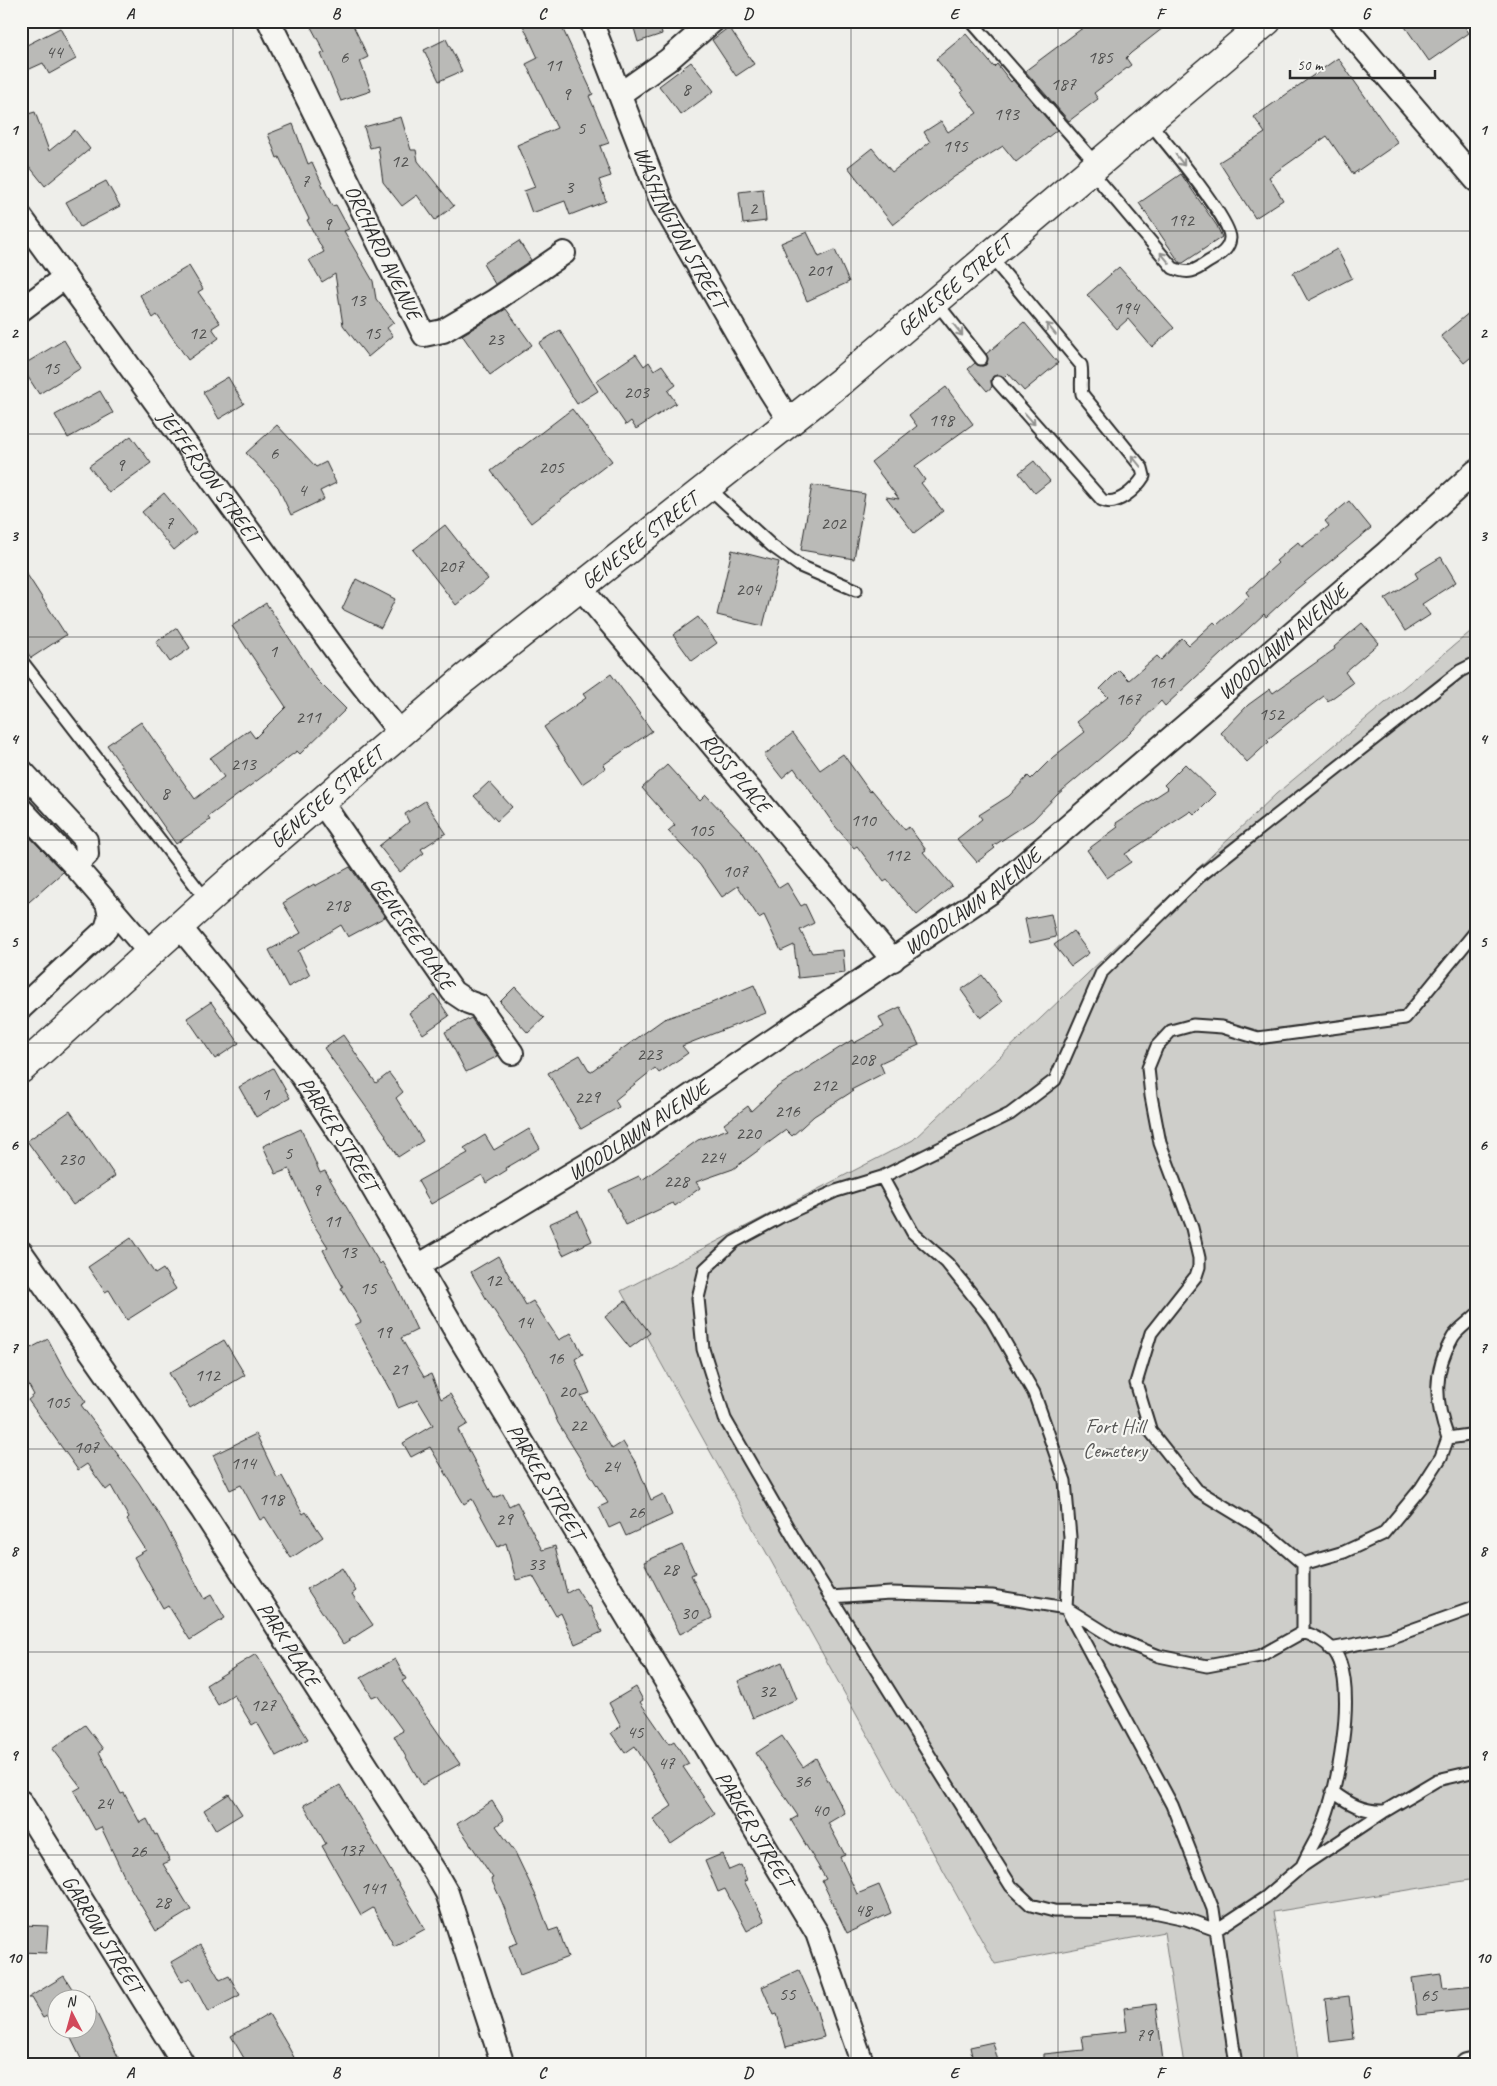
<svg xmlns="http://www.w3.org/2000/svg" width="1497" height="2086" font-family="Caveat,sans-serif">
	<rect width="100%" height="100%" fill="#eeeeea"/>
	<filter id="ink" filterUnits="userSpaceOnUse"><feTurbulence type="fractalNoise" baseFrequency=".02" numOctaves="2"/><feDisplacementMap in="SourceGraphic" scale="10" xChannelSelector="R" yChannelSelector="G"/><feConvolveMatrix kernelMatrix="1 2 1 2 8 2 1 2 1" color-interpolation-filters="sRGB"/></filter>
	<g filter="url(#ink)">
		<path fill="#cececa" stroke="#7c7c7a" d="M1476,627v1252l-203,33 25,153h-114l-20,-133 -169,32 -374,-673 292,-151 363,-346z"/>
		<path fill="#babab7" stroke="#2b2b2b" d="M321,21h30l17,36 -8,4 11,30 -30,10 -20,-47 4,-1 -14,-26z
			M521,21h38l34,73 -4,2 20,47 -9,3 11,30 -12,4 7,21 -36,14 -5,-14 -33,12 -8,-22 11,-4 -18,-42 40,-17 -31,-64 12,-6z
			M632,21h26l4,13 -24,8z
			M1092,21h80l-41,32 -5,5 5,7 -37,28 4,6 -29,22 -44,-50z
			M1401,21h60l8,12 -40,28z
			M729,27l25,37 -18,12 -24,-36z
			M60,28l16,31 -27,15 -6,-11 -22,10v-25z
			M966,34l28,33 3,-3 14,18 2,-2 44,50 -41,32 -13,-16 -49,31 -61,48 -45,-58 24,-19 20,24 38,-30 -6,-10 17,-11 7,11 29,-19 -16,-21 2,-1 -27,-32z
			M446,39l16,32 -23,10 -15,-31z
			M1338,58l60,85 -45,31 -26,-38 -58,41 14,23 -28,18 -36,-56 46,-29 -11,-16z
			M691,62l23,29 -33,24 -22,-29z
			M35,112l14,39 26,-21 15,19 -45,37 -24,-30v-40z
			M401,117l10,33h5l2,11 36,45 -19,14 -18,-25 -15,11 -19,-24 -5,-36 -8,2 -6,-21z
			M293,124l15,40 4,-2 20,44 4,-1 13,24 -5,2 29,50 3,18 18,23 -7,6 6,8 -25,21 -25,-32 -8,-51 -13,8 -13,-22 15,-8 -17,-32 2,-1 -30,-62 -2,1 -9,-24z
			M1181,174l36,52 5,11 -39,26h-3l-41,-60z
			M106,181l14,25 -40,21 -14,-25z
			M763,189l3,32 -23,3 -4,-32z
			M807,232l12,25 16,-7 14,32 -42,19 -26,-58z
			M519,241l12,19 -36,24 -12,-20z
			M1337,249l15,29 -44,23 -15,-28z
			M189,266l14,23 -5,3 22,31 -8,5 7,10 -31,22 -31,-45 -4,3 -13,-23z
			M1119,267l55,61 -22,19 -24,-28 -11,10 -30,-34z
			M1476,307v46l-12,10 -23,-27z
			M506,309l26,36 -42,30 -28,-40z
			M1024,322l34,41 -34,28 -16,-18 -4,4 -4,-2 -7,1 -2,4 1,7 -5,4 -19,-22 7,-6 7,3 4,-1 2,-7 -2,-4z
			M560,330l38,61 -21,13 -38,-61z
			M64,340l17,28 -42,26 -18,-28z
			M636,354l8,12 5,-4 5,8 8,-5 14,20 -8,6 8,12 -40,26 -5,-8 -5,4 -30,-44z
			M228,377l16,27 -25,15 -16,-27z
			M946,387l27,37 -58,42 10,14 -4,3 22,28 -29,22 -28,-36 13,2 -28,-37 46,-36 -8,-11z
			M100,391l13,22 -45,25 -13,-23z
			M572,409l40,52 -81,62 -40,-52z
			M277,425l39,42 10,-5 10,21 -16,8 4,8 -33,16 -13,-28 -32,-34z
			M131,436l20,27 -42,30 -20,-27z
			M1034,461l16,20 -15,12 -16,-20z
			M812,485l53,9 -11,65 -53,-9z
			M164,493l32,39 -22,18 -32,-38z
			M1349,501l22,27 -78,64 -27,25 -2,-3 -99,92 -4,-5 -32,33 -72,61 -24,25 -40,26 2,2 -18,14 -20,-23 25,-20 -3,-4 30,-19 19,-20 3,3 22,-22 32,-25 -8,-10 31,-25 -8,-8 19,-19 10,10 28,-24 4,4 21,-22 7,7 25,-23 3,3 32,-29 -3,-4 32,-29 -2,-2 22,-19 4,5 27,-21 -4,-5z
			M445,525l43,54 -32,26 -43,-55z
			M732,550l47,12 -16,64 -46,-11z
			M1441,557l15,25 -34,22 8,11 -25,16 -20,-32 33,-21 -3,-5z
			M21,565l45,70 -35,23 -10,-16z
			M356,579l39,20 -14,29 -39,-19z
			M266,603l51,77 29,29 -46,45 -3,-3 -89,66 2,3 -34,24 -69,-99 34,-23 54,77 29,-22 -14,-19 39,-28 6,8 31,-31 -54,-81z
			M698,617l19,26 -25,18 -19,-26z
			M1362,623l17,20 -34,29 8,11 -25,18 -4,-5 -31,23 -26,21 2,2 -22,20 -26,-29 27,-28 22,-16 3,4 62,-44 -1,-2z
			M177,628l13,20 -20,14 -14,-20z
			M611,674l41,57 -49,34 3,3 -24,16 -38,-57 42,-29 -3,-4z
			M793,733l27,37 23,-16 27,38 2,-2 33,40 4,-3 17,23 -3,2 29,34 -35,29 -30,-35 -3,2 -27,-36 -3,2 -19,-22 -41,-58 -12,10 -18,-23z
			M1185,764l31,30 -21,21 -4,-4 -66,43 6,8 -24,16 -20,-28 31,-23 -2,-4 52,-34 -4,-4z
			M667,765l33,36 6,-6 37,39 36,54 8,-5 14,23 4,-2 9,19 -14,7 12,23 31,-3 2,23 -47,5 -4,-33 -13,6 -17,-36 -5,3 -21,-32 -16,11 -22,-32 -32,-34 7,-6 -33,-37z
			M489,782l23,25 -15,14 -23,-25z
			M425,801l21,32 -25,16 3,4 -24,19 -21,-26 30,-24 -4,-8z
			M25,832l38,40 -42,37v-74z
			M350,867l35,50 -37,20 -7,-12 -43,26 12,24 -22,12 -19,-37 32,-17 -18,-30 31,-19 1,2z
			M1051,914l5,23 -26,6 -5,-24z
			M1073,931l16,22 -18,13 -17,-21z
			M982,975l20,27 -21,16 -20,-28z
			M754,985l12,28 -84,33 6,7 -29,20 -4,-5 -40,32 4,7 -38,22 -33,-56 32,-18 10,17 74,-53 45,-15z
			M515,987l29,31 -16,15 -28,-31z
			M435,995l14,21 -26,18 -14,-21z
			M211,1002l28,41 -24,16 -28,-41z
			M900,1007l19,38 -39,18 4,10 -33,17 2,1 -39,25 -22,20 -6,-6 -53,39 -37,13 4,6 -25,18 -2,-3 -47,22 -17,-35 30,-14 3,4 56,-40 30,-11 -4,-5 24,-18 3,5 26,-24 75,-47 2,3 30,-16 -5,-10z
			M471,1018l27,38 -32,16 -21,-40z
			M343,1035l33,48 13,-10 14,19 -7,6 27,43 -25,16 -13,-21 1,-1 -62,-87z
			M273,1068l17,30 -34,19 -17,-30z
			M70,1111l45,65 -42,29 -46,-64z
			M301,1129l19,44 5,-2 55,93 2,-2 14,23 21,45 -16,8 23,39 7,-3 10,25 9,-5 18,30 -10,6 36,68 9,-4 6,12 8,-4 25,48 13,-4 12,47 9,-5 12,19 2,-1 12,26 -27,12 -14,-31 -5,3 -23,-40 -17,4 -10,-37 -8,4 -26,-48 -8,5 -34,-57 -19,10 -8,-14 30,-18 -15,-25 -20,8 -7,-18 -36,-65 6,-3 -20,-34 2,-1 -20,-37 5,-3 -18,-28 2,-1 -23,-49 -13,5 -13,-28z
			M529,1129l11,19 -34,20 1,2 -21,13 -4,-8 -51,29 -13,-23 50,-28 -4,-5 21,-13 9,15z
			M578,1211l14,30 -29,14 -14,-31z
			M131,1238l24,36 8,-5 13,20 -49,31 -18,-30 -4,2 -17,-25z
			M498,1256l28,49 7,-4 26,39 12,-7 12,21 -8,5 15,34 -9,3 31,53 11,-7 14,23 14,35 12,-6 9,21 -46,21 -6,-13 -11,5 -10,-21 9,-4 -50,-80 -14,-34 -17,-29 -40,-60 -16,-28z
			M625,1301l25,32 -20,15 -25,-31z
			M48,1339l19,36 19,27 -5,3 58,78 26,41 39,75 7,-4 14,23 -35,22 -22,-35 -5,3 -29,-51 12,-7 -19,-30 2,-2 -18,-32 -5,4 -19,-26 -9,6 -50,-70 6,-5 -13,-24v-18z
			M224,1340l21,35 -55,33 -21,-35z
			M256,1434l21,44 5,-2 21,38 3,-2 17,25 -32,21 -26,-41 -5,3 -19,-35 -11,5 -17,-35z
			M682,1545l13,28 -4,2 21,43 -32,16 -36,-72z
			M342,1568l14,23 -4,3 21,31 -30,19 -36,-55z
			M256,1654l52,85 -32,17 -19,-34 -5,3 -18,-30 -16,10 -12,-20z
			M395,1659l11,20 -4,2 58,83 -38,21 -28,-49 9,-5 -26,-36 -5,2 -11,-19z
			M782,1662l15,37 -44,19 -15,-37z
			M636,1687l7,13 -3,2 29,42 5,-3 15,23 -6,3 32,47 -44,30 -18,-25 19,-13 -37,-60 -10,7 -14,-20 10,-7 -12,-23z
			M85,1725l18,24 -4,3 22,42 3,-1 16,30 7,-4 8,16 2,-1 13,27 -7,3 28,46 -35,21 -30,-51 -25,-53 -6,3 -21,-39 7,-4 -29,-38z
			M782,1736l21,31 13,-9 29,55 -17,10 17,32 -5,2 17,37 22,-9 12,28 -44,20 -25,-52 4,-2 -35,-59 7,-4 -42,-63z
			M340,1785l85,144 -31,17 -21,-38 -12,7 -39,-69 4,-2 -22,-39z
			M229,1794l13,20 -26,16 -12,-20z
			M492,1801l12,19 -8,6 19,26 22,46 12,33 9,-3 10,29 -48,18 -11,-29 9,-3 -16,-41 -11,-23 2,-1 -36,-54z
			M722,1854l7,16 12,-5 6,15 -3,1 21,40 -18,10 -22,-42 -7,3 -13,-31z
			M21,1925l27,1 -2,27 -25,-1z
			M200,1945l20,35 9,-4 11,19 -32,17 -18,-34 -8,4 -11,-20z
			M799,1970l17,38 8,29 -38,10 -9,-33 -3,1 -12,-28z
			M1441,1974l2,14 33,-3v24l-59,6 -5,-37z
			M64,1976l14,22h-20v12l-15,8 -12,-20h-3z
			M88,1995l34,70h-38l-18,-37h22z
			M1349,1996l5,43 -24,3 -5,-43z
			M1156,2004l7,57 -33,4h-86v-11l40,-4 -2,-14 45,-5 -3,-23z
			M269,2014l20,34 9,17h-50l-17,-29z
			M993,2042l6,23h-25l-4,-18z"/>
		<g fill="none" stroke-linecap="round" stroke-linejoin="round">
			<defs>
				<path id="service" d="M971,21l127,145
					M1091,171l82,97c16,7 22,3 35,-6 10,-6 21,-11 22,-24 1,-18 -66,-98 -81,-116
					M990,256l91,109c2,11 -1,18 1,29l60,74 2,8c-8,13 -27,31 -42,24l-104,-118
					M936,302l45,57
					M708,487l64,59 28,20 56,24
					M21,660l187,242
					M882,1177l-46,14 -52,24 -50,27 -29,27 -7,29 5,51 22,70 70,121 216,346 20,19 23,6 99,1 33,7 30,11 50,-33 35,-30 84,-56 52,-31 39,-9
					M1448,1438l28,-4
					M1303,1564l41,-12 39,-18 38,-46 20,-31 7,-19c-13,-36 -16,-66 5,-101 5,-8 16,-15 23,-22
					M830,1597l61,-4 101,3 74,12 48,30 45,18 48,10 53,-10 43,-24
					M1330,1649l59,-11 87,-31
					M1332,1791c17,13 31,21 53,20
					M1302,1866c6,-14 15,-27 21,-42 15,-38 31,-123 17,-162 -6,-17 -22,-25 -37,-30v-68l-37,-32 -69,-42 -46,-58 -15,-49 15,-50 45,-57 3,-9v-9l-7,-30 -32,-85 -9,-47 -3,-28 9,-22 14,-15 22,-6 29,2 36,11 147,-20 71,-87
					M1236,2065l-23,-156 -41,-104 -106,-197 4,-71 -5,-56 -31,-88 -43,-75 -44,-55 -34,-30 -31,-56 128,-63 45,-34 47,-108 98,-96 260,-205 16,-8"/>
				<g id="minor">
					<path id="s1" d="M269,21l155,314 19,-4 51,-30 70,-48"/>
					<path id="s2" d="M591,21l71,182 107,186 21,33"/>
					<path d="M1340,21l136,159"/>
					<path d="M620,94l48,-34 45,-39"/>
					<path id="s3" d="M21,217l324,446 56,71"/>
					<path d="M21,310l44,-33"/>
					<path id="s4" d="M579,586l314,374"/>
					<path d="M21,770l65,70 1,14 -12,12"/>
					<path id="s5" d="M322,803l131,189 15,10 11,4 33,47"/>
					<path d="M21,809l54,57 75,87"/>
					<path id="s6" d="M180,927l121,148 52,79 102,176 362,603 46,132"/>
					<path d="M21,1008l85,-79 4,-13 -3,-13"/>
					<path id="s7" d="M21,1252l181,258 233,362 12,21 56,172"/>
					<path id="s8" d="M418,1266l187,-112 388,-263 394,-339 89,-81"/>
					<path id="s9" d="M21,1802l163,263"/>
					<path d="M1467,2065l9,-2"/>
				</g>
				<g id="secondary">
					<path id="s10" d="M21,1069l214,-193 229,-197 380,-300 423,-358"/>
				</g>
			</defs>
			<use href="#service" stroke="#2b2b2b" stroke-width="15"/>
			<use href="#minor" stroke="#2b2b2b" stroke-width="26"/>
			<use href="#secondary" stroke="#2b2b2b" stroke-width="31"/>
			<use href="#service" stroke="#f6f6f2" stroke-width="11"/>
			<use href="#minor" stroke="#f6f6f2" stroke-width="22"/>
			<use href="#secondary" stroke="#f6f6f2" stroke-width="28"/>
		</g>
		<defs><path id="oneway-shaft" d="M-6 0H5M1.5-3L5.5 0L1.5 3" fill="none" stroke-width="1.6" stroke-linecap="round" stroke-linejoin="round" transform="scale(1.25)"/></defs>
		<g stroke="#90908e">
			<use href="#oneway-shaft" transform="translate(1180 160) rotate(52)"/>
			<use href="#oneway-shaft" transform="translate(1165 258) rotate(-130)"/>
			<use href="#oneway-shaft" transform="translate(1051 329) rotate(-130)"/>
			<use href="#oneway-shaft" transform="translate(958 330) rotate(52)"/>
			<use href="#oneway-shaft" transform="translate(1030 419) rotate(49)"/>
			<use href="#oneway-shaft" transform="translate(1136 461) rotate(-129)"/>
		</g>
	</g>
	<path fill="none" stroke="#2b2b2b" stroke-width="1" stroke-opacity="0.55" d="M233,21v2044M439,21v2044M646,21v2044M851,21v2044M1058,21v2044M1264,21v2044M21,231h1455M21,434h1455M21,637h1455M21,840h1455M21,1043h1455M21,1246h1455M21,1449h1455M21,1652h1455M21,1855h1455"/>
	<g text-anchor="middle" stroke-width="4.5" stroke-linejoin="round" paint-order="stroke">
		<g font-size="19" fill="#4f4f4e">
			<text x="54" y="58">44</text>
			<text x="344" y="63">6</text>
			<text x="1100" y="63">185</text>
			<text x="553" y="71">11</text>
			<text x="1063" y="90">187</text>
			<text x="686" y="95">8</text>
			<text x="566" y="100">9</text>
			<text x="1006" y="120">193</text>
			<text x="581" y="134">5</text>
			<text x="955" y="152">195</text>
			<text x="399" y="167">12</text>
			<text x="305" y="187">7</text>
			<text x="569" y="193">3</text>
			<text x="753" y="214">2</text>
			<text x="1181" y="226">192</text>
			<text x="327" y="230">9</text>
			<text x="819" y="276">201</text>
			<text x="357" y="306">13</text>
			<text x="1126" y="314">194</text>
			<text x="197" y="339">12</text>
			<text x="372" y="339">15</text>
			<text x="495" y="345">23</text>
			<text x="51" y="374">15</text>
			<text x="636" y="398">203</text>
			<text x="941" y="426">198</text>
			<text x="274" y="459">6</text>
			<text x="120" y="471">9</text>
			<text x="551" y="473">205</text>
			<text x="302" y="496">4</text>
			<text x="169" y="529">7</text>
			<text x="833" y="529">202</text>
			<text x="451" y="572">207</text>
			<text x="748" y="595">204</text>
			<text x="273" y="657">1</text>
			<text x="1161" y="688">161</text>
			<text x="1128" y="705">167</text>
			<text x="1271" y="720">152</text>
			<text x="308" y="723">211</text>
			<text x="243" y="770">213</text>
			<text x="165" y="799">8</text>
			<text x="863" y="826">110</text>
			<text x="701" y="836">105</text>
			<text x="897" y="861">112</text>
			<text x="735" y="877">107</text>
			<text x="337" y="911">218</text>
			<text x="649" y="1060">223</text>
			<text x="862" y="1065">208</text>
			<text x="824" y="1091">212</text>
			<text x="265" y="1100">1</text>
			<text x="587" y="1103">229</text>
			<text x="787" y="1117">216</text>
			<text x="748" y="1139">220</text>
			<text x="288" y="1159">5</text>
			<text x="712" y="1163">224</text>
			<text x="71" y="1165">230</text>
			<text x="676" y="1187">228</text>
			<text x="316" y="1196">9</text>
			<text x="332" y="1227">11</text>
			<text x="348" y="1258">13</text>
			<text x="493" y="1286">12</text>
			<text x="368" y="1294">15</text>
			<text x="524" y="1328">14</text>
			<text x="383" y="1338">19</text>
			<text x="555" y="1364">16</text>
			<text x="399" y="1375">21</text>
			<text x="207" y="1381">112</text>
			<text x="567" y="1397">20</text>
			<text x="57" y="1408">105</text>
			<text x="578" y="1431">22</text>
			<text x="86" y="1453">107</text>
			<text x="243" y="1469">114</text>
			<text x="611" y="1472">24</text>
			<text x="271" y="1505">118</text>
			<text x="636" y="1518">26</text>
			<text x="504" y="1525">29</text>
			<text x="536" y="1570">33</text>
			<text x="670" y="1575">28</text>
			<text x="689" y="1619">30</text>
			<text x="767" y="1697">32</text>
			<text x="263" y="1711">127</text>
			<text x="635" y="1738">45</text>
			<text x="666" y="1769">47</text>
			<text x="802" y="1787">36</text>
			<text x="104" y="1809">24</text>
			<text x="820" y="1816">40</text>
			<text x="351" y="1856">137</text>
			<text x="138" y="1857">26</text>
			<text x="373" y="1894">141</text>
			<text x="162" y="1908">28</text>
			<text x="863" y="1916">48</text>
			<text x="787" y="2000">55</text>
			<text x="1429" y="2001">65</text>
			<text x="1144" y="2041">79</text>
		</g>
		<g font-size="21" fill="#2b2b2b" stroke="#f6f6f2">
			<text dy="7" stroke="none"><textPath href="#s2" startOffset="225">WASHINGTON STREET</textPath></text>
			<text dy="7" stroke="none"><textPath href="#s1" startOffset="258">ORCHARD AVENUE</textPath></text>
			<text dy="7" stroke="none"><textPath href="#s10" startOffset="1219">GENESEE STREET</textPath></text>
			<text dy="7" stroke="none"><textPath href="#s3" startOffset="321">JEFFERSON STREET</textPath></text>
			<text dy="7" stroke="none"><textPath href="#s10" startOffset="814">GENESEE STREET</textPath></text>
			<text dy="7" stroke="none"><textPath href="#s8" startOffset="1069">WOODLAWN AVENUE</textPath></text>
			<text dy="7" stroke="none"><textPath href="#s4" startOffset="244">ROSS PLACE</textPath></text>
			<text dy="7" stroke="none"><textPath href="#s10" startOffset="409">GENESEE STREET</textPath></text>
			<text dy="7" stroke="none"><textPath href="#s8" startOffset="664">WOODLAWN AVENUE</textPath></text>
			<text dy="7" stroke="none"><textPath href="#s5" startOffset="159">GENESEE PLACE</textPath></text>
			<text dy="7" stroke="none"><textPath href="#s8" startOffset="259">WOODLAWN AVENUE</textPath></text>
			<text dy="7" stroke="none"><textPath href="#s6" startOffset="261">PARKER STREET</textPath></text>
			<text dy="7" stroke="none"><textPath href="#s6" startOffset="666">PARKER STREET</textPath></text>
			<text dy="7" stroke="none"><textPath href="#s7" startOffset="475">PARK PLACE</textPath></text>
			<text dy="7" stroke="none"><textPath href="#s6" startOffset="1071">PARKER STREET</textPath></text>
			<text dy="7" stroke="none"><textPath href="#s9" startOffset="155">GARROW STREET</textPath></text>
		</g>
		<g font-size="21" fill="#545453" stroke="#f6f6f2">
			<text x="1115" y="1433">Fort Hill<tspan x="1115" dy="24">Cemetery</tspan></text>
		</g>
	</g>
	<rect width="1497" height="2086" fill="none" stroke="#f6f6f2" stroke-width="55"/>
	<g transform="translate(72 2014) rotate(354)"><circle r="24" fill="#f6f6f2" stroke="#a5a5a2"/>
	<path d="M0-4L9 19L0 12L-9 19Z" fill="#d1495b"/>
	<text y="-8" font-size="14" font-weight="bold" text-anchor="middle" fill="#2b2b2b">N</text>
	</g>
	<path d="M1290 70v8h145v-8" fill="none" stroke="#2b2b2b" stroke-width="2.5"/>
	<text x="1297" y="70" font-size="15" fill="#2b2b2b" stroke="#f6f6f2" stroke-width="4" paint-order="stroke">50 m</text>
	<rect x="28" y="28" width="1442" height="2030" fill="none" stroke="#2b2b2b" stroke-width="2"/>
	<g font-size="16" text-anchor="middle" font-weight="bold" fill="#2b2b2b">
		<text x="130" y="19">A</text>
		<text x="336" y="19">B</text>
		<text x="542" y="19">C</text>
		<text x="748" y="19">D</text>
		<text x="954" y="19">E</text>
		<text x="1160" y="19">F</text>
		<text x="1366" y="19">G</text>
		<text x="14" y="135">1</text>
		<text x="1483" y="135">1</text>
		<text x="14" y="338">2</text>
		<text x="1483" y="338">2</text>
		<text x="14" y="541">3</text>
		<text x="1483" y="541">3</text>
		<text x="14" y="744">4</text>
		<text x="1483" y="744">4</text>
		<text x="14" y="947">5</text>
		<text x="1483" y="947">5</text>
		<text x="14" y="1150">6</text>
		<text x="1483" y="1150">6</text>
		<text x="14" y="1353">7</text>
		<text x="1483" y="1353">7</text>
		<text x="14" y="1556">8</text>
		<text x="1483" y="1556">8</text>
		<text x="14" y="1760">9</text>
		<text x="1483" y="1760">9</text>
		<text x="14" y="1963">10</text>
		<text x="1483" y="1963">10</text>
		<text x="130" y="2078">A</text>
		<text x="336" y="2078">B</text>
		<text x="542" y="2078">C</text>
		<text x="748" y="2078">D</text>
		<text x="954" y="2078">E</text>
		<text x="1160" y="2078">F</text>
		<text x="1366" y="2078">G</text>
	</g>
</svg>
